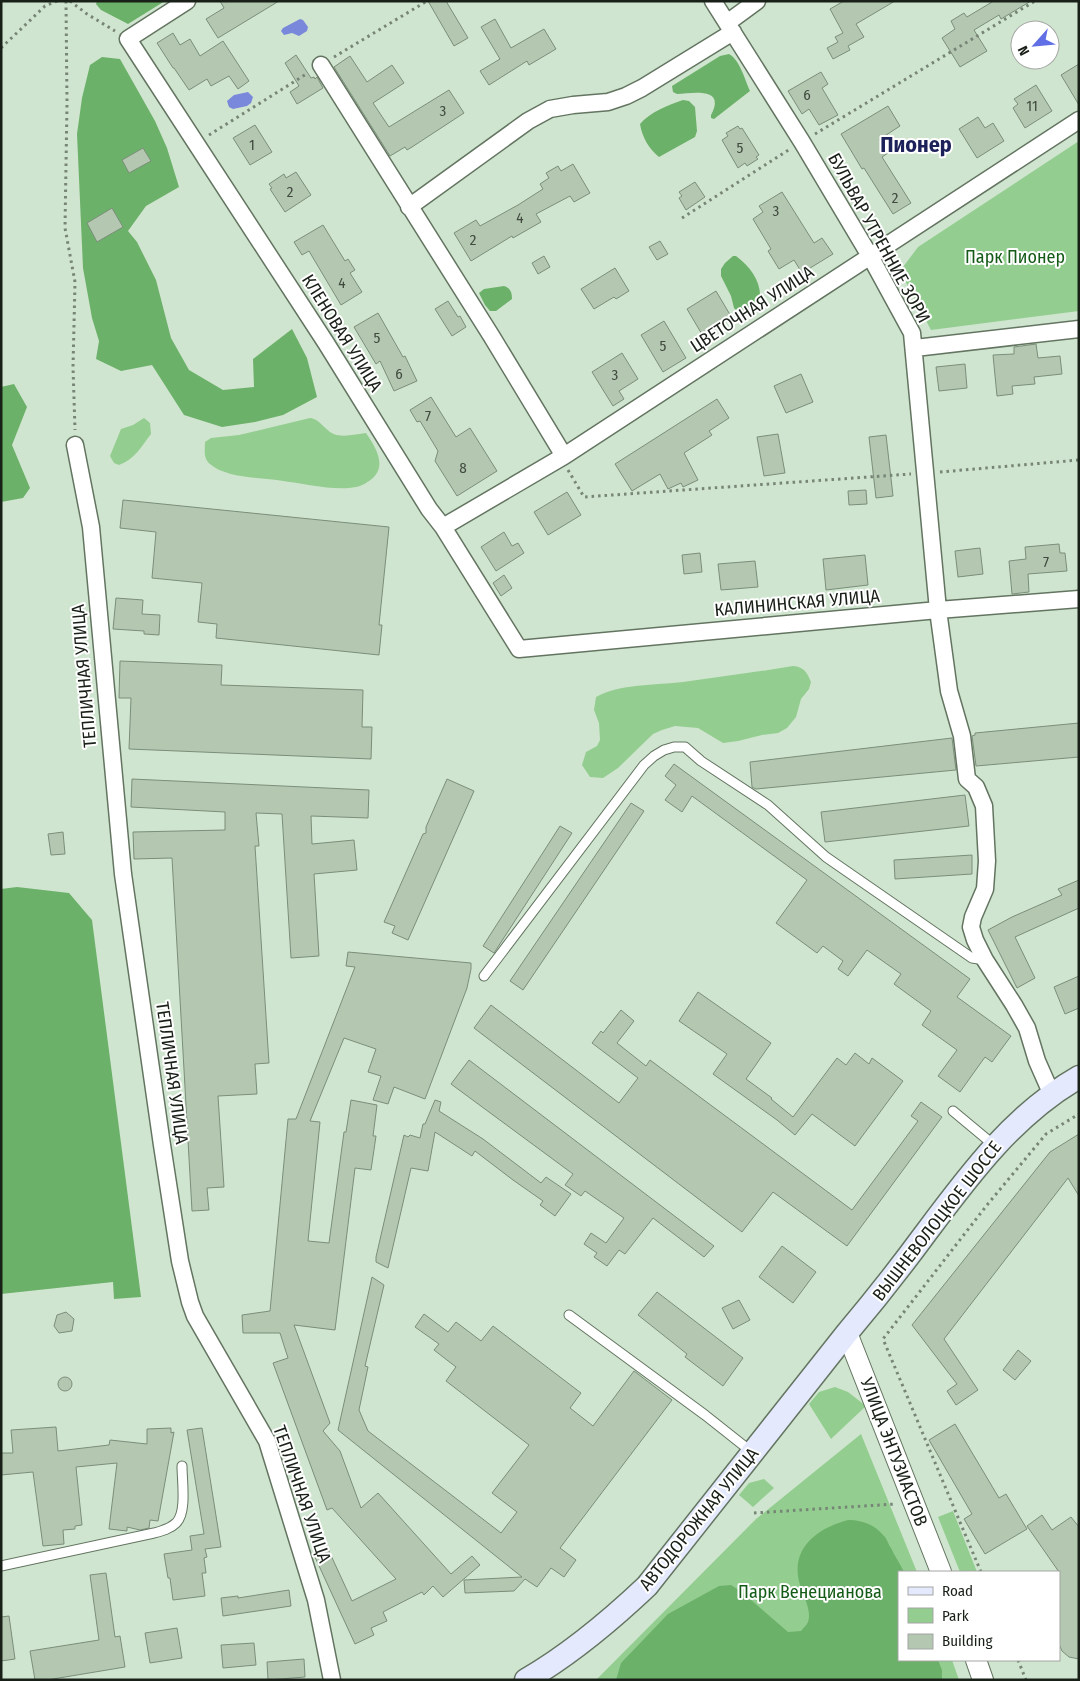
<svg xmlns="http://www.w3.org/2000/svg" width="1080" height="1681" font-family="'Fira Sans Condensed',sans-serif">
	<rect width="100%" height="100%" fill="#d0e5cf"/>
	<path fill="#93ce90" d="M1079,141v170l-148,19 -31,-59 18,-24z
		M144,418l6,5 1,11c-10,13 -16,25 -32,31l-5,-2 -4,-7 11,-27 12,-4z
		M310,418c11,1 16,15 27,17 9,2 21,-1 29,-2 9,13 21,32 7,45 -5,4 -11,8 -17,9 -22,4 -50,-3 -73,-6 -20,-3 -58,-3 -73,-17 -7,-6 -5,-14 -5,-22l6,-4 28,-3z
		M793,666c12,1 14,7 18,16l-2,7 -8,10 -5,18 -9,11 -9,5 -16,2 -24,6 -15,2 -25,-15 -23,-2 -13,4 -9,4 -35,34 -15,10 -13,-1 -8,-12 4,-13 11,-6 3,-6 -1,-17 -5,-13 2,-13c23,-13 60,-12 87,-15 37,-5 74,-10 110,-16z
		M835,1387l13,5 18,14 -35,33 -22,-35 10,-12z
		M861,1434l56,138h-18v88h53l7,20h-363l160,-161z
		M764,1479l10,9 -21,19 -14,-12 10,-12z
		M953,1511l24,61h-17l-22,-55z"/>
	<path fill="#6cb169" d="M97,1h68l-37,23 -27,-14 -5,-6z
		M729,54c11,6 16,26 21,37l-36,28 -3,-1v-3c15,-28 -17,-22 -34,-21l-4,-2 -1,-6 48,-30z
		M102,57l18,2 35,62 12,27 12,39 -33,19 -18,25 9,11 19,38 15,58 18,32 34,20 31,-3 -1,-28 39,-30 15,29 10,39 -34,18 -28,7 -33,5 -38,-12 -32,-50 -31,6 -25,-12 3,-18 -7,-23 -9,-50 -6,-134 5,-36 8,-33z
		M683,100l6,1 6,6 2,24 -2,6 -36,20c-10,-8 -17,-20 -19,-33 10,-12 28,-19 43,-24z
		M733,256h3c16,12 28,29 23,50l-13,9 -4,1 -8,-8 -3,-12 -10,-20v-7l4,-6z
		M504,286c7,2 8,7 8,13l-16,12h-6l-5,-6 -6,-12 5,-4z
		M14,384l13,23 -15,38 18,43 -7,10 -22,4v-115z
		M17,887l52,6 23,27 49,377 -27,2 -1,-17 -112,12v-405z
		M848,1520c13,0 26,4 35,15 4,3 5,9 8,13 4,9 9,15 13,24h-5v88h39l4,10v10h-326l5,-17 47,-49 51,-28 12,-1 11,7 46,40 13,-1c2,-3 6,-6 7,-9 4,-12 -5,-26 -8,-37 -11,-36 17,-57 48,-65z"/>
	<path fill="#7988db" d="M300,19l3,1 5,7 -1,4 -8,5 -7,-3 -8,2 -3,-4 2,-3z
		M248,92l5,5 -2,6 -4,3 -14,3 -4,-2 -2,-6 7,-6z"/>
	<path fill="#b3c7b1" stroke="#7b8e79" d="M220,1h59l-61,37 -12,-19 18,-11z
		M428,1h18l22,37 -14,8z
		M844,1h51l-39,23 8,13 -16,9 2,4 -17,9 -6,-11 11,-6 -3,-5 8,-4 -13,-24z
		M991,1h40l-30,18 -2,-4 -25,15 13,21 -27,16 -18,-29 13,-9 -4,-8 13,-8 3,4 25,-15z
		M495,19l16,29 33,-19 12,20 -27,16 -2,-4 -38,24 -9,-14 20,-12 -19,-32z
		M173,33l7,12 10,-6 10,17 23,-15 26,40 -11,8 -9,-13 -18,10 -4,-7 -18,11 -15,-22h-1l-16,-25z
		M296,55l15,23 3,-1 1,2 2,-2 6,11 -26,16 -7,-12 9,-6 -14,-23z
		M350,56l17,26 25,-17 12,18 -31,20 16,24 60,-37 15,23 -52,34 -5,3 -2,-3 -15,9 -56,-89z
		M1079,64v41l-18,-30z
		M821,72l7,12 -6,4 16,27 -19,10 -10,-16 -7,5 -14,-23z
		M1036,85l16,26 -27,17 -12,-20 5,-4 -4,-5z
		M888,106l12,20 -20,13 8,14 -6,4 29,46 -18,11 -29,-46 -2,1 -21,-35z
		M978,117l7,11 8,-5 11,18 -27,17 -18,-29z
		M255,125l17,27 -22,13 -17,-27z
		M738,126l2,3 2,-1 17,27 -3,2 2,2 -11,7 -2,-3 -7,5 -16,-28 6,-4 -2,-3z
		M143,148l8,13 -22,12 -7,-13z
		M573,164l17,29 -16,9 -4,-6 -34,18 5,8 -28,16 -1,-2 -41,25 -17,-28 22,-13 4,6 38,-21 25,-16 -3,-5 9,-6 -3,-5 12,-7 3,5z
		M296,172l15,23 -26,17 -15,-23 2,-1 -3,-4 15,-10 2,4z
		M695,182l10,15 -19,13 -7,-12 3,-2 -3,-4z
		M782,192l32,51 8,-5 11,16 -31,19 -8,-13 -15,9 -11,-18 3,-2 -18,-30 10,-7 -4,-6z
		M112,208l11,19 -26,15 -10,-19z
		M323,225l22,36 3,-2 7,11 -5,3 12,19 -21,13 -32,-54 -7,4 -8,-13z
		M660,241l8,13 -11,6 -8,-13z
		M544,256l6,11 -12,7 -6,-11z
		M615,268l14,23 -13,8 -2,-2 -20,12 -13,-20z
		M716,291l16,27 -29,18 -16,-27z
		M448,301l10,16 2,-1 6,11 -14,9 -17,-27z
		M378,313l25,44 2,-1 12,25 -23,10 -14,-30 -4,3 -22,-37z
		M664,321l22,37 -23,14 -22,-37z
		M1036,344l2,14 22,-2 2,18 -28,3 1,7 -23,2 1,8 -16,2 -4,-41 21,-1v-7z
		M622,353l16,26 -19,12 5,8 -11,7 -21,-34z
		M965,364l2,24 -28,3 -3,-24z
		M801,374l12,28 -27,11 -12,-27z
		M431,397l25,40 14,-9 27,43 -40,25 -22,-35 3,-10 -18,-30 -3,1 -7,-12z
		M717,399l12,19 -20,13 3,4 -28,18 14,27 -15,7 -2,-4 -13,6 -8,-15 -28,17 -17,-27z
		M778,434l7,39 -21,3 -7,-39z
		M886,435l7,61 -17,2 -7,-61z
		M866,490l1,14 -18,1 -1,-14z
		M567,492l14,23 -33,20 -14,-23z
		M123,500l266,27 -10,98h3l-3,30 -163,-17 1,-14 -19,-2 4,-39 -50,-5 4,-46 -36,-4z
		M504,532l8,14 6,-3 6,10 -28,18 -15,-24z
		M1059,544l1,9h5l2,18 -39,3 1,18 -17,2 -3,-33 17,-2 -1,-12z
		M980,548l3,26 -25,3 -3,-26z
		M700,553l2,19 -18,2 -2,-19z
		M865,555l3,30 -42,5 -3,-31z
		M755,561l3,26 -37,3 -3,-26z
		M504,575l8,13 -11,8 -8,-13z
		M116,598l27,2 -1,14 18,1 -1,20 -15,-1v-3l-31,-2z
		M120,661l102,4 -1,20 142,5 -1,37h10l-1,32 -242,-10 2,-51h-12z
		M1079,723v34l-103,9 -4,-30 3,-1v-2z
		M952,738l4,32 -200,19 -4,-2 -2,-25z
		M674,764l296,215 -13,18 54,39 -19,26 -7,-5 -25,35 -22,-16 19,-26 -35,-25 9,-14 -37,-27 7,-10 -34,-24 -19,26 -10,-7 5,-8 -20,-15 -6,7 -41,-30 31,-43 -115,-84 -10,16 -17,-12 11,-15 -11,-9z
		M132,779l237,11 -1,28 -57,-2 1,28 42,-4 3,30 -43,4 5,82 -28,2 -9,-144 -26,-1 3,33h-4l14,217 -14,1 2,30 -39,2 6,91 -17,1 2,22 -17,1 -20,-353 -38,1 -1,-27 92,-2v-18l-94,-5z
		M447,779l27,12 -66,149 -16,-7 3,-7 -11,-4 39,-88 3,-1v-6z
		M965,795l4,31 -144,16 -4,-30z
		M631,803l13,8 -121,179 -13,-9z
		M560,826l12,7 -78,120 -11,-7z
		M63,832l2,22 -14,1 -3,-21z
		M972,855v19l-77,5 -1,-19z
		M1079,880v28l-64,29 20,41 -18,10 -29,-58 24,-13 50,-22 -4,-6z
		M348,952l123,11v6l-4,19 -42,111 -31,-12 -6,17 -15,-4 8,-24 -13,-4 8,-23 -32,-11 -34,83 10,1 -12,119 21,2 15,-111h2l5,-32 26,5 -4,31h3l-5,34 -16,-2 -20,162 -41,-5 36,98 -7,8 17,20 21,57 17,-15 73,81 21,-18 8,9 -37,32 -10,-11 -9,9 -2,-3 -39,20 4,9 -16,7 3,7 -19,9 -41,-89 14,-6 24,52 44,-22 -64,-71 -5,2 -54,-147 15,-5 -8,-25h-37l-1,-18 28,-4 18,-192h8l59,-152 -9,-1z
		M1079,976v32l-14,6 -11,-27z
		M698,992l73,51 -25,36 26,19 -1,1 22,18 44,-59 9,7 9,-12 14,11 3,-6 31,23 -48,65 -43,-32 -17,21 -18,-15 -64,-46 14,-20 -48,-33z
		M491,1005l128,98 19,-25 -46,-35 9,-12 2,2 18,-23 13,11 -17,22 29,23 4,-6 202,150 66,-89 -7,-5 10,-14 21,15 -95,129 -74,-54 -31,40 -268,-204z
		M469,1060l245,186 -10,11 -51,-39 -28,36 -6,-4 -12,16 -13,-9 3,-4 -13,-9 7,-11 15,10 18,-25 -39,-27 -4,5 -16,-11 8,-11 -122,-90z
		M435,1100l6,2 -2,9 44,28 58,44 5,-6 25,17 -16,22 -15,-11 3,-4 -30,-21 -38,-29 -3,5 -37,-24 -7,39 -17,-3 -23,100 -12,-6v-5l28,-122 4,2 2,-2 10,3 3,-14h2z
		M1079,1134v62l-11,-18 -124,161 34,51 -22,15 -9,-14 10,-7 -45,-59 138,-173z
		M782,1246l34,26 -23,31 -34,-26z
		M372,1277l12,8 -19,81 3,1 -9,43 9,21 133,102 16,-21 -25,-19 37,-48 -83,-64 10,-14 -22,-17 5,-6 -24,-17 9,-13 24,18 8,-10 25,19 12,-15 88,67 -11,15 23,18 41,-55 38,29 -112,148 16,12 -12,17 -13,-9 -14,19 -12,-8 -11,12 -49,2 -1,-13 58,-3 -184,-147z
		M657,1292l86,66 -20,28 -38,-29 2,-3 -49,-39z
		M739,1300l11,20 -17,9 -11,-21z
		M66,1312l8,7 -2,12 -13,2 -5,-7 3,-11z
		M1018,1350l13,11 -16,19 -12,-10z
		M58 1384a7 7 0 1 1 14 0a7 7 0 1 1-14 0Z
		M955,1424l44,74 7,-4 21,35 -42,25 -21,-35 8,-5 -43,-74z
		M56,1427l2,24 51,-6 1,-5 37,4v-15l24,-1v5l3,-1 -16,89 -8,-1 -1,8 -9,2 -13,-3v4l-18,-2 8,-66 -41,4 6,58 -7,1v3l-12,1 1,14 -21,2 -10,-74 -32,3v-22h12l-2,-23z
		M202,1428l19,119 -16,2 2,8 -3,1 2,15h-4l3,23 -32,4 -3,-22h-2l-4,-24 28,-4 -2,-14 14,-2 -17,-104z
		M1042,1515l10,15 19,-13 8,10v132l-10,-2 -7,-6 -3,-7v-72l-32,-46z
		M106,1573l9,64 5,-1 5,31 -78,13h-12l-5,-29 69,-11 -9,-65z
		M289,1590l2,16 -68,10 -2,-18 17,-2v2z
		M9,1616l6,43 -14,2v-44z
		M177,1628l5,30 -32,5 -5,-30z
		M254,1643l2,22 -33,3 -2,-23z
		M304,1659l1,18 -37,3 -1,-18z"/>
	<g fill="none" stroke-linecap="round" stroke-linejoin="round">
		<defs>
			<path id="service" d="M484,976l160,-211 10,-9 10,-6 10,-3h11l16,14 67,44 58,52 146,101 13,2
				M953,1111l42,35
				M569,1315l136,100 48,38
				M1,1566l153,-33c8,-2 16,-4 22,-10 11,-10 6,-42 6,-57"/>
			<path id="minor" d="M187,1l-59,38 198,304 103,166 14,18 76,122 419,-39 141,-11
				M713,1l89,141 68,114 42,77 26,277 11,81 13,45 5,43 9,8 8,19 3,55 -2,28 -12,28 -2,10 4,13 10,20 29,45 13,23 10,33 15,34
				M727,23l30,-22
				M321,65l171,272 72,119
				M409,207l119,-86 22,-12 23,-4 35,-3 18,-6 16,-8 91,-56
				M915,348l164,-19
				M75,445l16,82 32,347 39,271 18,116 10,41 5,14 72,125 49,159 16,80
				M443,527l121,-71 515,-336"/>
			<path id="tertiary" d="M847,1333l94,239
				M976,1660l7,20"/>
			<path id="secondary" d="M526,1680c45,-26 84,-59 121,-94l200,-253c27,-32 53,-65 78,-99 44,-59 89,-120 154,-157"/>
		</defs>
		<use href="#service" stroke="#637561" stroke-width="11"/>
		<use href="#minor" stroke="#637561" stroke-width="19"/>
		<use href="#tertiary" stroke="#637561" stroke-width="22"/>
		<use href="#secondary" stroke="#637561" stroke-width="25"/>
		<path stroke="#778576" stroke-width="3" stroke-dasharray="2.5 4" stroke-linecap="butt" d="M66,1l1,102 -2,125 10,54 -2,85 2,63
			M70,1l17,13 28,17
			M1,48l44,-42 12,-5
			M334,57l93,-56
			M815,134l220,-133
			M209,135l99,-62
			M682,218l108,-69
			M568,470l16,27 327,-23
			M940,472l139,-12
			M754,1513l141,-9
			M981,1572l-98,-233 104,-134 59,-71 33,-20
			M1018,1660l8,20"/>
		<use href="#service" stroke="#fff" stroke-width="9"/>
		<use href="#minor" stroke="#fff" stroke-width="16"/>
		<use href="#tertiary" stroke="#fff" stroke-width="20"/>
		<use href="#secondary" stroke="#e5e9fd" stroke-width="22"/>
	</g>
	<g text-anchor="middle" stroke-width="4" stroke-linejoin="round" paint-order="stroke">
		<g font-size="15" fill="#404a3e">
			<text x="807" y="100">6</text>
			<text x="1032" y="111">11</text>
			<text x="443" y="116">3</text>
			<text x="252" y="150">1</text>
			<text x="740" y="153">5</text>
			<text x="290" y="197">2</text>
			<text x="895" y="203">2</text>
			<text x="776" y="216">3</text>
			<text x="520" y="223">4</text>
			<text x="473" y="245">2</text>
			<text x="342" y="288">4</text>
			<text x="377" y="343">5</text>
			<text x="663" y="351">5</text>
			<text x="399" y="379">6</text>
			<text x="615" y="380">3</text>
			<text x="428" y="421">7</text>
			<text x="463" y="473">8</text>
			<text x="1046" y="567">7</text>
		</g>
		<g font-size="18" fill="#192018" stroke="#fff">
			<text transform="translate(879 238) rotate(61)" y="6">БУЛЬВАР УТРЕННИЕ ЗОРИ</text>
			<text transform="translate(752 309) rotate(-33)" y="6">ЦВЕТОЧНАЯ УЛИЦА</text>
			<text transform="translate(342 333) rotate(58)" y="6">КЛЕНОВАЯ УЛИЦА</text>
			<text transform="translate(797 603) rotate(-5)" y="6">КАЛИНИНСКАЯ УЛИЦА</text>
			<text transform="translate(84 676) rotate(-95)" y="6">ТЕПЛИЧНАЯ УЛИЦА</text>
			<text transform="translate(172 1073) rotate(82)" y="6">ТЕПЛИЧНАЯ УЛИЦА</text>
			<text transform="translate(937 1221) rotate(-52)" y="6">ВЫШНЕВОЛОЦКОЕ ШОССЕ</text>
			<text transform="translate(894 1452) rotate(69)" y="6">УЛИЦА ЭНТУЗИАСТОВ</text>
			<text transform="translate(302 1494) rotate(71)" y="6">ТЕПЛИЧНАЯ УЛИЦА</text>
			<text transform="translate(699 1519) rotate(-51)" y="6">АВТОДОРОЖНАЯ УЛИЦА</text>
		</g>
		<g font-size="18" fill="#135b16" stroke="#fff">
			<text x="1015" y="263">Парк Пионер</text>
			<text x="810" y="1598">Парк Венецианова</text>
		</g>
		<g font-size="22" font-weight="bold" fill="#1d215a" stroke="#fff">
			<text x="916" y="152">Пионер</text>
		</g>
	</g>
	<rect width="1080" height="1681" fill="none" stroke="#192018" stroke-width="5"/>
	<rect x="898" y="1571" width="162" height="90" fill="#ffffff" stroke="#a3a6a3"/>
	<rect x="908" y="1587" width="25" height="8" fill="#e5e9fd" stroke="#a3a6a3"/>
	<text x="942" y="1596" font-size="15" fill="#192018">Road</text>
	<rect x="908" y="1608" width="25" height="15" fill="#93ce90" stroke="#a3a6a3"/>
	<text x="942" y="1621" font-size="15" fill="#192018">Park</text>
	<rect x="908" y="1634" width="25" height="15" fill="#b3c7b1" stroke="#a3a6a3"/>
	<text x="942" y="1646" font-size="15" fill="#192018">Building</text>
	<g transform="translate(1035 45) rotate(243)"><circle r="24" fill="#ffffff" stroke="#a3a6a3"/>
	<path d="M0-4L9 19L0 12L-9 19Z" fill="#616fe7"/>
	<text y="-8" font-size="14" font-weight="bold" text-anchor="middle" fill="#192018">N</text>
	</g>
</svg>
